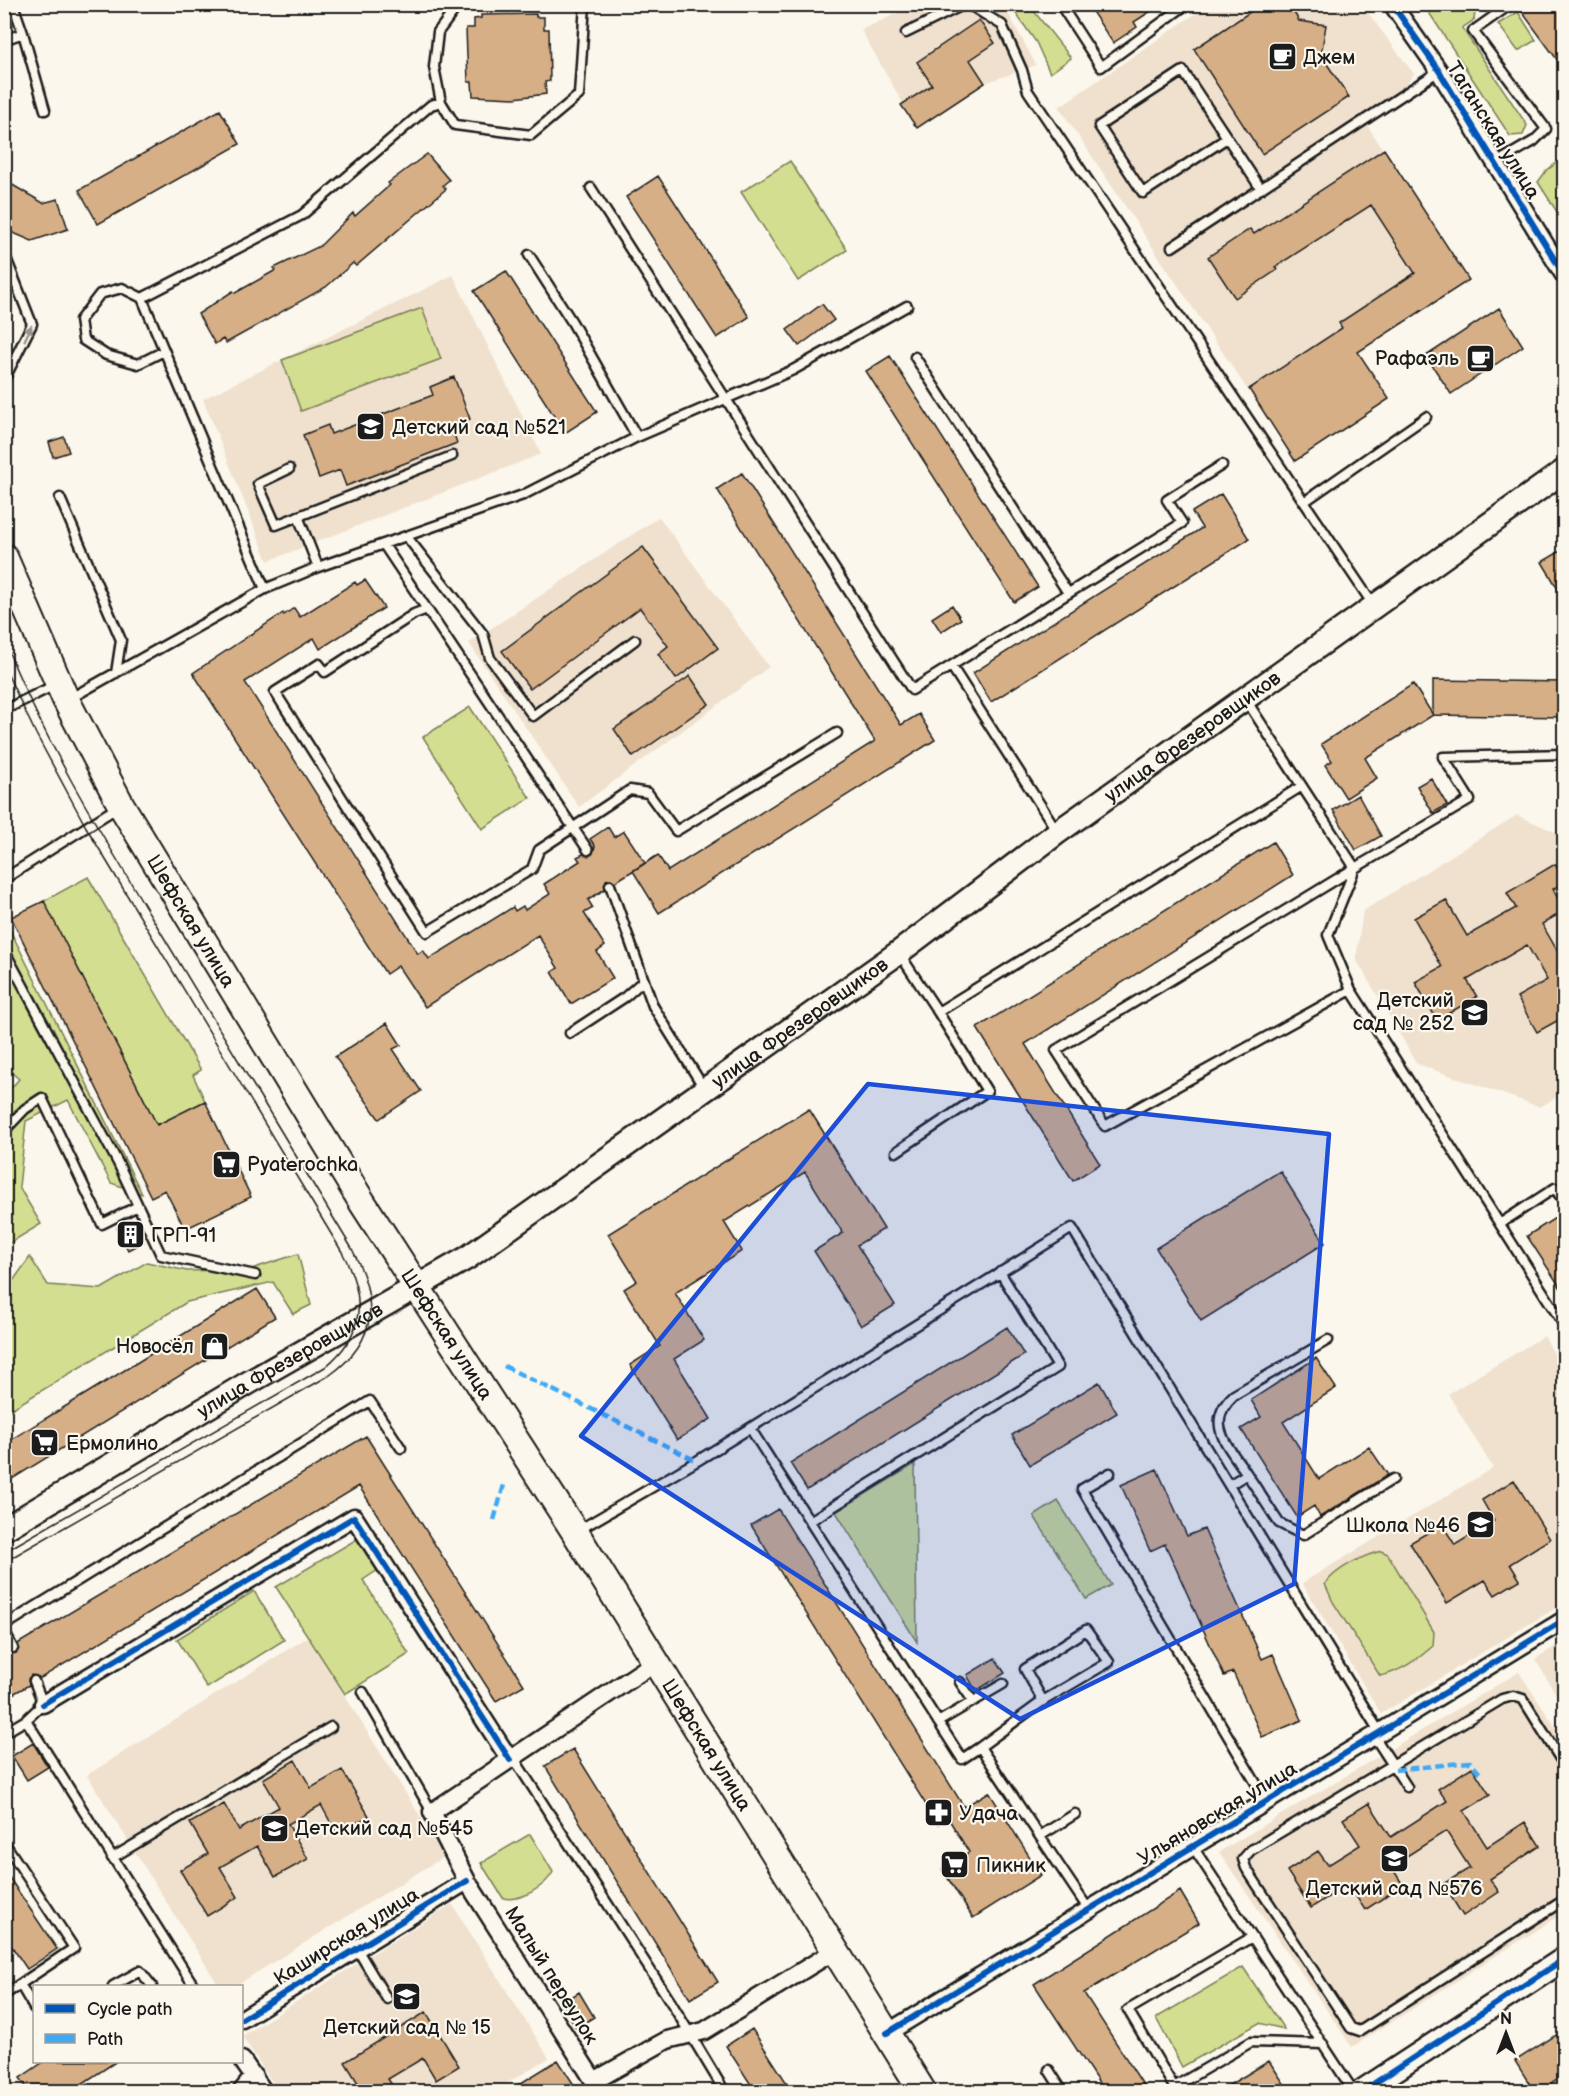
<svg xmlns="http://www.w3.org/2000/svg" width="1569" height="2096" font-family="'Balsamiq Sans',sans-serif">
	<rect width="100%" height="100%" fill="#fbf7ec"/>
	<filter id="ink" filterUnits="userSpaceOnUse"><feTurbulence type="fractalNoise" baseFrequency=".0167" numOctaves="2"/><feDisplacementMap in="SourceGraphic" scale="12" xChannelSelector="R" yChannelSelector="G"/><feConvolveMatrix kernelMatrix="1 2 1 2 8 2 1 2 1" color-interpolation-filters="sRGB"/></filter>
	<g filter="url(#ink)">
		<path fill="#f0e1ce" d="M915,5h89l32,60 -51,18 -68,45 -56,-98z
			M1208,5h154l52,69 -18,25 -31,23 104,158 -111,72 31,47 -94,62 -236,-354z
			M453,275l88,179 -273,107 -65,-162z
			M659,517l110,150 -190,140 -110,-164z
			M1517,815l47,21v257l-24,14 -123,-43 -61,-105 7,-48z
			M1544,1336l20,35v232l-183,111 -79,-131 191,-115 -45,-74z
			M308,1637l137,219 -210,130h-16l-132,-211z
			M1564,1641v67l-29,-49z
			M1519,1672l45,68v173l-212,134 -133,-195z
			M452,1904l97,154 -55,33h-216l-36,-55z"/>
		<path fill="#d3de91" stroke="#787d56" stroke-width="1.5" d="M1010,5h19l42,53 -21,15 -14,-31z
			M1424,5h46l5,7 -1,8 -12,8 65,97 -4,10 -13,1z
			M1518,12l18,28 -18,11 -20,-27z
			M1564,157v66l-26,-41 8,-11z
			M790,161l57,89 -49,31 -57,-89z
			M422,308l19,51 -140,52 -19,-51z
			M470,707l60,91 -48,31 -59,-92z
			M88,877l113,193 -8,5 12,26 -48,24 -113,-224z
			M4,918l138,276 -31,-11 -43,-83 -42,21 -7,66 22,37 -36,22v-151l14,-16 -14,-12z
			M298,1254l13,51 -18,9 -20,-32 -86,20 -182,111 -1,-130 4,5 22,-31 18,28 53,4 46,-27 40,9 64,-2z
			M915,1464l2,178 -81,-130z
			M1058,1501l53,84 -25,14 -52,-83z
			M357,1539l21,31 -15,10 46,74 -64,40 -69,-107z
			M1381,1551l7,3 46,78 -1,14c-13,12 -35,27 -53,30l-47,-74 -8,-18c12,-16 37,-28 56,-33z
			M254,1591l30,49 -77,48 -30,-49z
			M530,1834l23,38c-8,15 -33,30 -50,26l-22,-35z
			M1243,1967l41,62 -25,-6 -77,44 -26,-49z"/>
		<path fill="#d6af87" stroke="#1c1c1c" stroke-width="1.5" d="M1087,4h75l-28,18 3,5 -24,16z
			M1262,4h27l10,17 27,4 -5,30 28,42 -87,57 -68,-105z
			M1517,4h47v65l-47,-64z
			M536,14v3h8v12h5l1,52 -5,1 1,12 -32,4 -41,-2 -1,-14h-4l-2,-54h8v-9l7,-1v-3z
			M979,20l16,23 -25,17 15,23 -68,45 -16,-23 31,-20 -15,-23z
			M220,110l20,34 -142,80 -19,-34z
			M1384,149l85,131 -111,72 31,47 -94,62 -46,-72 93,-61 -3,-5 76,-50 -44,-68 -96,62 2,3 -42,28 -27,-41 42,-28 4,5z
			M427,154l22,26 -6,5 3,4 -90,77 -3,-3 -27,24 -100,56 -3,-4 -8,5 -17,-30 35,-23 2,2 41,-23 -2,-2 46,-22 33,-33 2,3 35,-31 -2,-2z
			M658,176l91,141 -32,21 -91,-141z
			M4,180l39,23 15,-4 10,30 -36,12 -28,-12z
			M506,271l91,141 -32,21 -91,-142z
			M822,304l12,16 -35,26 -12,-16z
			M1499,308l24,38 -72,48 -25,-38z
			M890,356l148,231 -24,15 -148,-231z
			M454,377l16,42 -19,7 6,17 -111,43 -6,-16 -21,8 -16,-43 25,-10 3,9 102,-39 -3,-8z
			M64,437l5,15 -16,5 -4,-15z
			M742,473l159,252 18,-11 16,26 -276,173 -26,-42 25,-16 10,16 207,-130 -158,-252z
			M1221,494l28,45 -258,163 -18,-29 229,-145 -10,-16z
			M643,547l75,101 -42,31 -18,-25 10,-8 -28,-38 -110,81 -28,-38z
			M1564,549v50l-22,-37z
			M365,580l19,28 -64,41 -6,-11 -69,44 173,272 5,-4 6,9 84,-52 2,4 8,-5 2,4 25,-16 -6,-10 36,-23 -3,-4 6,-3 5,2 5,-3 2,-7 -5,-7 18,-12 6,10 10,-6 21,32 -30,19 -4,-3 -5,1 -1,9 -17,11 5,8 -9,5 21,33 -8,6 16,26 -42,26 -19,-32 6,-4 -20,-33 -113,72 -27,-41 -12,8 -193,-301 90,-60 1,2 10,-7 6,9 55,-35 2,3z
			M952,605l9,14 -20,13 -9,-14z
			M690,676l19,28 -76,53 -19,-28z
			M1433,680l131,2v35l-131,-2z
			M1413,684l20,31 -68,43 12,20 -31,20 -21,-33 7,-4 -11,-17z
			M1431,778l16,27 -14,8 -16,-27z
			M1358,795l23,41 -25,14 -23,-40z
			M1273,842l20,33 -268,169 75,120 -27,17 -96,-153z
			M1555,864l9,18 -11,7 11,22 -22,13 16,28 6,-3v41l-7,4 7,13v10l-27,15 -20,-35 30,-17 -20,-35 -60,35 10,17 -40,23 -22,-38 27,-15 -28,-49 32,-18 21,36 49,-28 -9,-15z
			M44,901l113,224 48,-24 46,96 -66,32 -20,-39 -14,7 -140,-280z
			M387,1023l14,22 -8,4 28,42 -42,28 -44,-62z
			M809,1109l75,120 -27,16 38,60 -34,21 -47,-75 29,-18 -38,-61 -81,50 18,29 -67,42 29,47 -30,19 37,60 -34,21 -47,-75 30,-19 -36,-57 13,-8 -29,-47z
			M1280,1171l45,72 -124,78 -45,-73z
			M1555,1218l9,14v61l-37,-57z
			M132,1220l11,22 -15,8 -11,-22z
			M257,1289l18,28 -271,167v-40z
			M1007,1327l17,28 -217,135 -17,-27z
			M1316,1358l20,30 -53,34 36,57 50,-32 19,28 -68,42 -6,-11 -17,11 -56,-88 20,-12 -10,-17z
			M1099,1382l18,31 -87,52 -18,-30z
			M366,1436l158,249 -28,16 -137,-215 -318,192 -10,-3 -3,4 1,6 -18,10 -7,-9v-32l12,-1 3,-10z
			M1157,1469l30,67 17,-7 58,130 11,-5 29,66 -40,17 -29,-65 -9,4 -59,-132 -15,7 -29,-66z
			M1514,1480l36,59 -40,25 10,16 -25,15 -10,-15 -38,23 -37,-60 32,-19 13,21 39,-24 -12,-21z
			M778,1509l186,298 25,-15 52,83 -68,43 -31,-49 27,-17 -21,-34 -10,6 -187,-299z
			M995,1658l10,15 -29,18 -9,-16z
			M33,1743l15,24 -21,13 -15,-24z
			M573,1749l145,233 -28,17 -145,-233z
			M295,1760l16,28 31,-18 27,46 -32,18 -16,-29 -33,19 20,35 -33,18 -18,-31 -37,21 18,30 -31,19 -27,-46 28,-16 -18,-31 34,-19 15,26 40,-23 -16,-28z
			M1472,1767l18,28 -26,16 23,36 38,-25 15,24 -50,33 9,13 -36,24 -20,-32 27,-16 -24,-37 -55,35 12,19 -38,25 -17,-26 -37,24 -24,-37 31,-20 10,14 32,-20 -17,-26 26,-16 22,34 56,-36 -9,-12z
			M4,1870l53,79 -30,20 -23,-34z
			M1180,1891l19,32 -115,70 63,98h-43l-70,-107z
			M579,1992l15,25 -18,11 -14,-25z
			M426,2012l33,54 -23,14 -13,-22 -35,21 8,12h-33l-18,-29z
			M752,2029l40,62h-37l-29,-45z
			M1564,2030v46l-25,15h-5l-19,-30z
			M558,2060l20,31h-70z
			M45,2061h72l-46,30h-42l-9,-13z
			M1269,2061l20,30h-70l27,-16z"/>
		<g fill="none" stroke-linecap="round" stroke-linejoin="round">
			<defs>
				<path id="lane" d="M13,4l10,29
					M459,4l-21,28 -4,35 7,35 14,23 76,10 48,-40 6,-91
					M968,4l34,21 20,45 6,21 346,515
					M1060,4l41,63 86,-63
					M906,33l59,-29
					M4,40l19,-7 22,77
					M1227,138l-84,55 -44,-67 84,-55 78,118
					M1496,163l38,-22 12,-12 -73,-98 38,-27
					M591,188l321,502 270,-167 -15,-23 55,-35
					M1172,247l267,-176
					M4,253l28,71 -28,56
					M529,255l43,67 65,115
					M142,298l123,291
					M164,351l-26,13 -32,-9 -23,-15 -3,-20 20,-26 22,-6 20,10 160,-83 129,-110 10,-3
					M915,357l153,236
					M289,469l-31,15 18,41 176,-69
					M60,498l61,142 -5,33
					M1304,502l122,-85
					M298,516l20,51
					M407,537l76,97 7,24 43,58 102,-76
					M384,545l204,305
					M427,609l-13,5 -89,58 -6,-8 -44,28 152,240 105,-63 7,-19 91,-60 18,3 28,38 161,-98
					M952,667l105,164
					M69,699l196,-110 53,-22 205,-72 114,-58 156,-67 114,-64
					M1246,700l109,168 115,-68 -27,-43 121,-3
					M4,710l51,-25
					M4,879l114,-72
					M610,885l43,121 51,82
					M4,950l114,213 43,92 94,20
					M899,953l39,59 364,-226
					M1351,990l-246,136 -49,-76 299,-182 -27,67 23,55 213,335
					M570,1033l55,-36 19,-17
					M4,1131l21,-22 17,-11 60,126 36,-18
					M896,1152l91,-61 -49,-79
					M1501,1223l54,-35 9,14
					M750,1428l212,331 18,-12 109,163
					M1110,1473l-28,16 185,313
					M1247,1474l32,49 24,12 90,-56
					M1229,1485l18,-11c-18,-27 -44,-51 -13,-79l94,-55
					M810,1521l248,-154 -58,-95
					M577,1531l120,-70 375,-233 308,505
					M4,1626l366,-225 31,47
					M4,1631l9,17
					M960,1682l13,19
					M363,1692l69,120
					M26,1720l168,266
					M938,1722l65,-38
					M4,1733l22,-13 17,-16 -9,-23
					M1374,1736l33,51
					M980,1747l63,-46 66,-39 -23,-32 -61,39 18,32
					M513,1757l159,247 53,88
					M1564,1765l-41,-66 -10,-3 -11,3 -251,151 -8,9 3,9 105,160 9,3 204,-131
					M1040,1836l35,-22
					M4,1842l70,106 -70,47
					M1193,1847l161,245
					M112,1858l219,-131
					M1252,1937l-124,73 46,77 77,-45 72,2
					M357,1949l30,50
					M20,1984l14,24
					M113,1986l27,-15 12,15
					M4,2038v4
					M1049,2070l14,22"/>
				<path id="street" d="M1392,4l47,67 125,204
					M43,1704l311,-187 156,243
					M242,2019l225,-138
					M887,2033l677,-413
					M242,2060l22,32
					M594,2081l73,-41 37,-9 132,-81
					M241,2092l13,-16
					M601,2092l-134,-211 -35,-69 225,-151"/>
				<g id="secondary">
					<path id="s1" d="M4,1529l244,-146 219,-125 431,-305 160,-121 506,-361"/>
					<path d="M1361,2092l203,-133"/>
				</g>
				<g id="primary">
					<path id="s2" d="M4,557l62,143 55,105 241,397 213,330 348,560"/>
				</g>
			</defs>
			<use href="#lane" stroke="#1c1c1c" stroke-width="13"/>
			<use href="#street" stroke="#1c1c1c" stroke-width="21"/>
			<use href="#secondary" stroke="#1c1c1c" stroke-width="27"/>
			<use href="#primary" stroke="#1c1c1c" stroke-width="30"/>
			<use href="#lane" stroke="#fbf7ec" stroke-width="8"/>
			<use href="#street" stroke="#fbf7ec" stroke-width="16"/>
			<use href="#secondary" stroke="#fbf7ec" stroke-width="22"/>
			<use href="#primary" stroke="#fbf7ec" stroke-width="26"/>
			<path stroke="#1c1c1c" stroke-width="1.5" d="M4,640c38,97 93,187 147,276 66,111 134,220 200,331 27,51 29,92 -21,128l-326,187
				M4,667l32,67 50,93 256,425c24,44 24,82 -17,115l-321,185"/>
			<path stroke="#3fa9f5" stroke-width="4.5" stroke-dasharray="9 4.5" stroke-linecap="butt" d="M504,1366l193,95
				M494,1520l10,-35
				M1395,1770l75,-8 12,14"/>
			<defs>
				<path id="cycleway" d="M1392,4l47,67 125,204
					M43,1704l311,-187 156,243
					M242,2019l225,-138
					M887,2033l677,-413
					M1361,2092l203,-133"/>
			</defs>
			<use href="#cycleway" stroke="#fbf7ec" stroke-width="10"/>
			<use href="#cycleway" stroke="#0057b8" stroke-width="6"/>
		</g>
		<defs><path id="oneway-solid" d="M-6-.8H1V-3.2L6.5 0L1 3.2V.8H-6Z" transform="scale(1.5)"/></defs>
		<use fill="#97948e" href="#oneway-solid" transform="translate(28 333) rotate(-65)"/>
	</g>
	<path fill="#1d4ed8" fill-opacity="0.2" stroke="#1d4ed8" stroke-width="4.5" stroke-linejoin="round" d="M868,1084l461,50 -35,450 -274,135 -439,-283z"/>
	<defs>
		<symbol id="cafe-square" viewBox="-11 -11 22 22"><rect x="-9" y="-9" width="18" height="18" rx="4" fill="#1c1c1c" stroke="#fbf7ec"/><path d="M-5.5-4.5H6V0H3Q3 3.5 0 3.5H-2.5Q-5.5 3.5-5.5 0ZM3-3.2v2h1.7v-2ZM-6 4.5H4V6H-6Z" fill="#fff"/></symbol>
		<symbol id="school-square" viewBox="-11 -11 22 22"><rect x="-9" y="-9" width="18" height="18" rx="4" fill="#1c1c1c" stroke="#fbf7ec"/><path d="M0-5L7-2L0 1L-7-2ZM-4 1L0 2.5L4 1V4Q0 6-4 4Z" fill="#fff"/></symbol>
		<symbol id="supermarket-square" viewBox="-11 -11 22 22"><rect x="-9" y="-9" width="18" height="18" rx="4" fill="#1c1c1c" stroke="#fbf7ec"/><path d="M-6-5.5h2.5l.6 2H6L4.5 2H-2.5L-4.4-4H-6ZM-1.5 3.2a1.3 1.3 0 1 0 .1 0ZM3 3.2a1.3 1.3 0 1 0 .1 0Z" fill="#fff"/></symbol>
		<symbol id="building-square" viewBox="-11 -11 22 22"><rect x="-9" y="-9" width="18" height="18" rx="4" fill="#1c1c1c" stroke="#fbf7ec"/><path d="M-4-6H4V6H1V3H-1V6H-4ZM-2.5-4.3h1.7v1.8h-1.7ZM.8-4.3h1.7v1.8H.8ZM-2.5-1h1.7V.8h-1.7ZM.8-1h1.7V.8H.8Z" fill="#fff"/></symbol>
		<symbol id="shop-square" viewBox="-11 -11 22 22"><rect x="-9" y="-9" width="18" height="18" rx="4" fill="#1c1c1c" stroke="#fbf7ec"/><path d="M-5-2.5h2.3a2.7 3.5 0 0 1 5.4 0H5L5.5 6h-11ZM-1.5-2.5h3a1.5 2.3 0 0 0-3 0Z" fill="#fff"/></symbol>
		<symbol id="pharmacy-square" viewBox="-11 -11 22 22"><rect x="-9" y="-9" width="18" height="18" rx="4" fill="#1c1c1c" stroke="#fbf7ec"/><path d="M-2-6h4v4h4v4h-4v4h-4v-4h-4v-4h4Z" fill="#fff"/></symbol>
	</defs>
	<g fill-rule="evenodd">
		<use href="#cafe-square" x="1266" y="40" width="33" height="33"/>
		<use href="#cafe-square" x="1464" y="342" width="33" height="33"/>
		<use href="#school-square" x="354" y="410" width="33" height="33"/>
		<use href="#school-square" x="1458" y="996" width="33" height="33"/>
		<use href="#supermarket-square" x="210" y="1148" width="33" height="33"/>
		<use href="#building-square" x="114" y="1218" width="33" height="33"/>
		<use href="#shop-square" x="198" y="1330" width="33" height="33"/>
		<use href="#supermarket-square" x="28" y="1426" width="33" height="33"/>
		<use href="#school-square" x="1464" y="1508" width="33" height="33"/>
		<use href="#pharmacy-square" x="922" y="1796" width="33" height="33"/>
		<use href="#school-square" x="258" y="1812" width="33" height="33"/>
		<use href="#school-square" x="1378" y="1842" width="33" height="33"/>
		<use href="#supermarket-square" x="938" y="1848" width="33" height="33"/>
		<use href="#school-square" x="390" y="1980" width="33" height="33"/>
	</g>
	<g text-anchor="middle" stroke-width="4.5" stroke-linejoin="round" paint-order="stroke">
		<g font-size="20" fill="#1c1c1c" stroke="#fbf7ec" text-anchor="start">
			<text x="1303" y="64">Джем</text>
			<text x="1459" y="365" text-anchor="end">Рафаэль</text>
			<text x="392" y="434">Детский сад №521</text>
			<text x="1454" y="1007" text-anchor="end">Детский<tspan x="1454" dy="23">сад № 252</tspan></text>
			<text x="247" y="1171">Pyaterochka</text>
			<text x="151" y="1242">ГРП-91</text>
			<text x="194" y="1353" text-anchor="end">Новосёл</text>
			<text x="66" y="1450">Ермолино</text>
			<text x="1460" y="1532" text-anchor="end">Школа №46</text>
			<text x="959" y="1820">Удача</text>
			<text x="295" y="1835">Детский сад №545</text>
			<text x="976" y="1872">Пикник</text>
			<text x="1394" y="1895" text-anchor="middle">Детский сад №576</text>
			<text x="407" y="2034" text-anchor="middle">Детский сад № 15</text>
		</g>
		<g font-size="20" fill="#1c1c1c" stroke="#fbf7ec">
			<text transform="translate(1494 130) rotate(58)" y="7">Таганская улица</text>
			<text dy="7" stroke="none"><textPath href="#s1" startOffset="1430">улица Фрезеровщиков</textPath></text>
			<text dy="7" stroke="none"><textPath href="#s2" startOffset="410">Шефская улица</textPath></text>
			<text dy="7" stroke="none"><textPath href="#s1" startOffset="944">улица Фрезеровщиков</textPath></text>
			<text dy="7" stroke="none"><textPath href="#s2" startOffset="896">Шефская улица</textPath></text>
			<text dy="7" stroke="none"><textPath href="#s1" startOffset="332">улица Фрезеровщиков</textPath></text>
			<text dy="7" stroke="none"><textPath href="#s2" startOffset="1382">Шефская улица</textPath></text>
			<text transform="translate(1217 1813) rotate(-31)" y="7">Ульяновская улица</text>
			<text transform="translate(346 1936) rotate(-32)" y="7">Каширская улица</text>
			<text transform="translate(552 1975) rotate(58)" y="7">Малый переулок</text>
		</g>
	</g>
	<rect width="1569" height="2096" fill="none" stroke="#fbf7ec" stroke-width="24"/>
	<rect x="12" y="12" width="1545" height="2072" fill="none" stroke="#1c1c1c" stroke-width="2" filter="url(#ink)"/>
	<rect x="33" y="1985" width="210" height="78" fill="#fbf7ec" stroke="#a29f99" stroke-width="1.5"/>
	<rect x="45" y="2004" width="30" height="9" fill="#0057b8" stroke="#a29f99" stroke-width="1.5"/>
	<text x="87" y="2015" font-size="18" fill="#1c1c1c">Cycle path</text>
	<rect x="45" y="2034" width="30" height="9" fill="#3fa9f5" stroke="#a29f99" stroke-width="1.5"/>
	<text x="87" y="2045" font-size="18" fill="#1c1c1c">Path</text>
	<g transform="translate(1506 2033)" stroke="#fbf7ec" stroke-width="4.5" paint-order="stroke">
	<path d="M0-4.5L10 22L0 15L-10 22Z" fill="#1c1c1c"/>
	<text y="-9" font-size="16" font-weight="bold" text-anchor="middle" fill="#1c1c1c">N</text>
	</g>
</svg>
